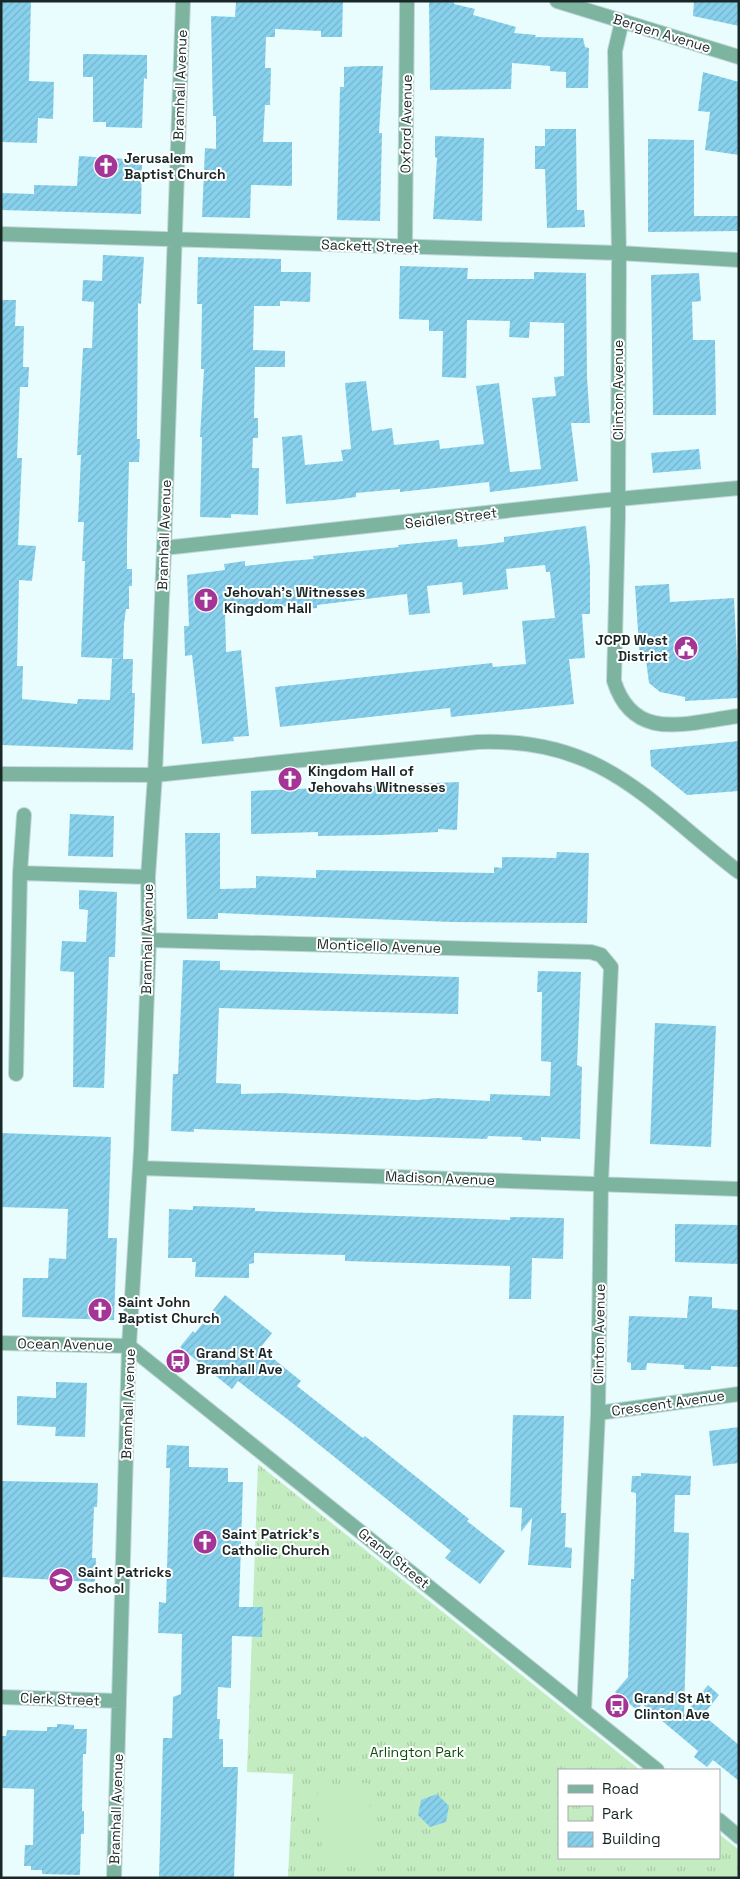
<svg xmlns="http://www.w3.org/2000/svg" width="740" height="1879" font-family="'Space Grotesk',sans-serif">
	<defs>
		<pattern id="park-tufts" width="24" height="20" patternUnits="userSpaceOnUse" patternTransform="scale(1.25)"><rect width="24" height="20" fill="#c4ecc1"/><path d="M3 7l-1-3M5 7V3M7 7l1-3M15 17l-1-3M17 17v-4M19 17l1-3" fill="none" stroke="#a8caa6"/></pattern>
		<pattern id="building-hatch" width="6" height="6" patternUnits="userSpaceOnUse" patternTransform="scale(1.25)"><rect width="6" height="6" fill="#88d1ed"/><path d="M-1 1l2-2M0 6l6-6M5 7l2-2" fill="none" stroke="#75b3cb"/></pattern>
	</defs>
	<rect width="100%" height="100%" fill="#e9fdfe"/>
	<path fill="url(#park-tufts)" d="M258,1464l382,306h-81v88h160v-24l20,16v28h-451l5,-104 -46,-2z"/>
	<path fill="#c4ecc1" d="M368,1783l6,77 -51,4 -6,-78z"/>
	<path fill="url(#building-hatch)" d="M1,1h30l-2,80 25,1 -1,37 -15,-1 -1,25 -36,-1z
		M236,1h107l-1,36h-21v-6l-46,-2v8h-9l-1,31h6l-1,37h-5l-2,37h29v44l-41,-1 -1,33 -48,-1 3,-69 11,1v-33h-3l-2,-100 24,1z
		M429,1h25v3l21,5 -2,6 43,12 -2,6 22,2 -1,2 48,1 2,9 4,1 -1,40h-22v-16l-16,-1v-5l-38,-3 -1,26 -81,1z
		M694,1h45v25l-46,-10z
		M83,54l64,1v24l-3,-1 -2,50 -36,-1v-5h-13v-45h-10z
		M361,66h22l-4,67h3l-2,88 -43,-1 3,-133h4v-20z
		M703,72l36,10v73l-34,-5 5,-38 -12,-1z
		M545,129h31l1,81h7l1,17 -38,1 -2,-59h-10v-23h10z
		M435,136l49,2 -2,83 -49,-2 4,-61 -2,-1z
		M648,139l46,1v76h45v15l-91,1z
		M79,156l63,4 -1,54 -140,-4v-17l33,1v-9l43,1z
		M103,255l41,2 -3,47 -3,-1 -1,136h3l-1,23h-10l-2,80v27h5v17h-3v23h-3l-2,15 -1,35 -42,-2 4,-96h-3l2,-39h-6l3,-67h-4l1,-19 5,-88h9l2,-46 -12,-1 1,-21 19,1z
		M198,257l83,2v13h30l-1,30 -30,-1v5h-26l-1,44 32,1v16h-30l-1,51h4v20h-5l-1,30h7l-1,47 -27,-1v4l-31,-1 2,-80h-2l4,-68h-3l1,-65h-5z
		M400,266l68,2 -1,11h67v-7l52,1 1,104 3,46h-19l7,58 -88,11 -1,-10 -89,10v-3l-44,4v4l-22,3 -48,4 -4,-67 20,-2 3,30 38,-4 -2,-11 10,-1 -6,-66 21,-2 6,50 20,-3 2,17 45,-5 1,9 44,-5 -8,-58 23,-3 11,89 31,-3 -9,-71 24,-2 -2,-19 10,-1v-53l-34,-1 -1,16 -20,-1 1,-16 -43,-1 -1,58 -24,-1 1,-46h-14v-11l-30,-1z
		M699,273l2,28 -9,1 1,38h22l1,75h-63l-2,-140z
		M1,300h15l-1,26h9l-1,41h6l-1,20h-8l-3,71h5l-4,87 18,1 -4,35 -13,-1 -2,86h6l-1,33 55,5 1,-5 32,1 2,-41h21l-1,34h3l-2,57 -132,-5z
		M699,449l2,20 -48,4 -2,-20z
		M586,526l4,41v47h-8l3,44 -16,1 5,45 -123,13 -1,-9 -170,19 -5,-40 217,-24 1,4 33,-3 -4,-43 33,-3 -5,-46h-4l-1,-7 -39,4 2,20 -45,6 -1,-13 -35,4 3,27 -21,2 -2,-21 -90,11v3l-23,2v-5l-20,3 -1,-4 -48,6 1,42 15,-2 8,86 -16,1 1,4 -32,3 -10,-89 -7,1 -1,-30h5l-2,-51 38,-5 -1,-6 21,-3v5l44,-5 25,-2 -1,-3 86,-9 -1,-2 59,-6 1,8 24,-2 22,-3v-5z
		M669,584l1,18 64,-4 5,100 -54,3v-4l-25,-5 -11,-9 -3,-23 -6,1 -5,-75z
		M739,741v50l-52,4 -36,-29 -1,-16z
		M459,782l-2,48 -19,-1v3l-56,3 -64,1v-4l-67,2v-43z
		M70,814l44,2 -1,41 -45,-1z
		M185,833h35v56l36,-1v-12l60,2v-8l178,3v-6l8,1v-11l54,1 1,-6 32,1 -2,70 -135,-1 -234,-9v6h-31z
		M79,890l38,2 -2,65h-6l-5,131 -31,-1 1,-115 -14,-1 1,-16 1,-14 24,1 2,-32 -9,-1z
		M183,960l37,1v9l239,7 -1,37 -239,-6 -3,75 25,1v10l38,-1 139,7 18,-2 54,3v-7l60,2 1,-34 -10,-1 1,-69h-5l1,-21 43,1 -4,93 5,2 -2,72 -39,-2v4l-19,-1v-3l-34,-1 -1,3 -293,-10v3l-23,-1 2,-57h5z
		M655,1023l61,3 -5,121 -61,-3z
		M1,1133l110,4 -3,101h9l-3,82 -92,-3 1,-39h25l1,-20 17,1 2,-50 -67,-2z
		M193,1206l62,2v3l229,8 26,1v-3l54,1 -1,41 -31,-1 -1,41h-22l1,-33 -165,-5v-6l-91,-2v10l-5,1v14l-54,-1 1,-15h-4v-4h-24l1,-49 24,1z
		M675,1224l64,1v39l-64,-2z
		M225,1295l47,38 -12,15 41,33 -4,5 66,52 2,-2 104,83 -2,2 38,30 -25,33 -35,-26 6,-7 -160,-129 -53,-41 -6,8 -52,-42 13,-16 2,2z
		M689,1296l23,1v11l27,2v57l-28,-1v4l-27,-1v-4l-37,-2 -1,7h-15v-7l-4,-1 2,-46 58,2z
		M56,1382l31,1 -2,54 -30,-1 1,-9 -39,-2v-29l39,2z
		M513,1415l51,1 -3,97h5l-1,34 7,1 -1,20 -43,-3 4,-47 -11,14 1,-24 -12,-1z
		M739,1427v36l-26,3 -4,-35z
		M167,1445l22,1v21l39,1v14h15l-4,125h24l-1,30 -30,-1 -1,52 -13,-1 -1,32h3l-1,20h4v28h15l-4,111h-75l4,-140h9l1,-41 8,-3 1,-60 -24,-1 1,-31 7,1 4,-135h-4z
		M641,1473l50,3 -1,19h-15l-1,37 15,1 -5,182 24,-30 11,10 -16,20 36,30v36l-26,-21 -6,7 -13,-10 4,-6 -56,-47 -5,6 -22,-18 13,-15 3,-98h3l2,-74v-12l-5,-1 1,-16h9z
		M1,1481l97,2 -1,24h-3l-2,51h4l-1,24 -94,-5z
		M57,1724l17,1v4h13l-1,25h-3l-1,57h2v23h-3l-1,41 -38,-1v-4h-11v-4h-7l1,-21h8l1,-56 -33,-1v-52h5l1,-6 40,1v-4h10z
		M437,1794l12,12 -3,16 -16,5 -12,-12 3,-15z"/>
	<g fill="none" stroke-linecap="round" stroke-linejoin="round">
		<defs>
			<path id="minor" d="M622,21l-7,30 4,202 -1,264 -4,164c20,63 74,41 125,35
				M1,234l618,19 120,7
				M405,247l2,-246
				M164,548l432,-47 143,-13
				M20,873l4,-58
				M149,940l442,12 10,3 10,12 -10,216 -3,230 -14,298
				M16,1074l4,-201 128,4
				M140,1168l599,21
				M598,1413l141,-19
				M1,1697l118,4
				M114,1878l15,-532 12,-196 8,-210 -1,-63 7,-102 9,-227 19,-547"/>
			<path id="tertiary" d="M557,1l182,56
				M1,774l154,1 323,-33c125,-5 171,61 261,130
				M1,1343l128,3 528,424
				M719,1820l20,17"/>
		</defs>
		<use href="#minor" stroke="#c4d6d7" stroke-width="16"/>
		<use href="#tertiary" stroke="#c4d6d7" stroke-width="16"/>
		<use href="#minor" stroke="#7db4a0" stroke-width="14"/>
		<use href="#tertiary" stroke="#7db4a0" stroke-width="14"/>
	</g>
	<defs>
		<symbol id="church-disc" viewBox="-11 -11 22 22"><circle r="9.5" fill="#a23595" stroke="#fff"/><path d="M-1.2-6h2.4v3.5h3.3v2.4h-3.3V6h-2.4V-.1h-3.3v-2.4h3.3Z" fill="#fff"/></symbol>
		<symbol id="civic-disc" viewBox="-11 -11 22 22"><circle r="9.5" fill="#a23595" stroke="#fff"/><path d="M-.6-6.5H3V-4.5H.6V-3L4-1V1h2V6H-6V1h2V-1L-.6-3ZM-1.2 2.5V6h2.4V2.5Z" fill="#fff"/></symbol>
		<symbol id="bus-disc" viewBox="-11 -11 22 22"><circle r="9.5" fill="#a23595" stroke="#fff"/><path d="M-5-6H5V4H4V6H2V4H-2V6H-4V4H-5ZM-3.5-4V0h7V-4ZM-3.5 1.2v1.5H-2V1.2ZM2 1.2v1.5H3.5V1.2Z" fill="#fff"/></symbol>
		<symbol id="school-disc" viewBox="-11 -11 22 22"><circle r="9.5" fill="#a23595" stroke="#fff"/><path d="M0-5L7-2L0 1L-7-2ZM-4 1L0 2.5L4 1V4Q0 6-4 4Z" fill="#fff"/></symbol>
	</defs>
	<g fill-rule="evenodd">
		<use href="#church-disc" x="92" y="152" width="28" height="28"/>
		<use href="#church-disc" x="192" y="586" width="28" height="28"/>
		<use href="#civic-disc" x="672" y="634" width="28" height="28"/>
		<use href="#church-disc" x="276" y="765" width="28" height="28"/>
		<use href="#church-disc" x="86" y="1296" width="28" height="28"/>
		<use href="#bus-disc" x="164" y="1347" width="28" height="28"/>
		<use href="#church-disc" x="191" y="1528" width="28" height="28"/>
		<use href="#school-disc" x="47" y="1566" width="28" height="28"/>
		<use href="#bus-disc" x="603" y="1692" width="28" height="28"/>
	</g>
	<g text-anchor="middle" stroke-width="4" stroke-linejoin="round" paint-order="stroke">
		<g font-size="14" fill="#1a2727" stroke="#fff">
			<text transform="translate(662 33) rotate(17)" y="5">Bergen Avenue</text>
			<text transform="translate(180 85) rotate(-88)" y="5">Bramhall Avenue</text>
			<text transform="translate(406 124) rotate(-89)" y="5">Oxford Avenue</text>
			<text transform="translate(370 246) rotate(2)" y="5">Sackett Street</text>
			<text transform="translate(618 390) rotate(-90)" y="5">Clinton Avenue</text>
			<text transform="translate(451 518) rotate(-7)" y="5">Seidler Street</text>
			<text transform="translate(164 535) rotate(-88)" y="5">Bramhall Avenue</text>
			<text transform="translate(147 939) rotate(-89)" y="5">Bramhall Avenue</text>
			<text transform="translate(379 946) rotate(2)" y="5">Monticello Avenue</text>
			<text transform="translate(440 1178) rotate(2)" y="5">Madison Avenue</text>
			<text transform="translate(599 1334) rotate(-89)" y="5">Clinton Avenue</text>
			<text transform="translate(65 1344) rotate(1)" y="5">Ocean Avenue</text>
			<text transform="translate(668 1403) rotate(-8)" y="5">Crescent Avenue</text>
			<text transform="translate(128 1404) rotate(-88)" y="5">Bramhall Avenue</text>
			<text transform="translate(394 1558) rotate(39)" y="5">Grand Street</text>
			<text transform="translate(60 1699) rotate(2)" y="5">Clerk Street</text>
			<text transform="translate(116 1809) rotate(-88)" y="5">Bramhall Avenue</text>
		</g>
		<g font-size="14" font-weight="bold" fill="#1a2727" stroke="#fff" text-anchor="start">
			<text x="124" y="163">Jerusalem<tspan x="124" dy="16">Baptist Church</tspan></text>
			<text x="224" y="597">Jehovah's Witnesses<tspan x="224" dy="16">Kingdom Hall</tspan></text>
			<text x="668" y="645" text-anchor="end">JCPD West<tspan x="668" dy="16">District</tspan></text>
			<text x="308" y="776">Kingdom Hall of<tspan x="308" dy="16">Jehovahs Witnesses</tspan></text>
			<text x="118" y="1307">Saint John<tspan x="118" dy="16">Baptist Church</tspan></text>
			<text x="196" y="1358">Grand St At<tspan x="196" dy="16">Bramhall Ave</tspan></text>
			<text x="222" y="1539">Saint Patrick's<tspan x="222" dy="16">Catholic Church</tspan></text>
			<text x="78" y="1577">Saint Patricks<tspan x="78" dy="16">School</tspan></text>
			<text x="634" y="1703">Grand St At<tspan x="634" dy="16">Clinton Ave</tspan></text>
		</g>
		<g font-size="14" fill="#0d4d0d" stroke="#fff">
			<text x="417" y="1757">Arlington Park</text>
		</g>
	</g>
	<rect width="740" height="1879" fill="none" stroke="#1a2727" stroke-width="5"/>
	<rect x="558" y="1769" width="162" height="90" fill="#ffffff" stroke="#a3a9a9"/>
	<rect x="568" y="1785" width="25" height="8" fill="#7db4a0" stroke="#a3a9a9"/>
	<text x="602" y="1794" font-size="15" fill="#1a2727">Road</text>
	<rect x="568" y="1806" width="25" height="15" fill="url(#park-tufts)" stroke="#a3a9a9"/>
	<text x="602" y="1819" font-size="15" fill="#1a2727">Park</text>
	<rect x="568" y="1832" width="25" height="15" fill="url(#building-hatch)" stroke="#a3a9a9"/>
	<text x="602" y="1844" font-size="15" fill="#1a2727">Building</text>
</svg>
